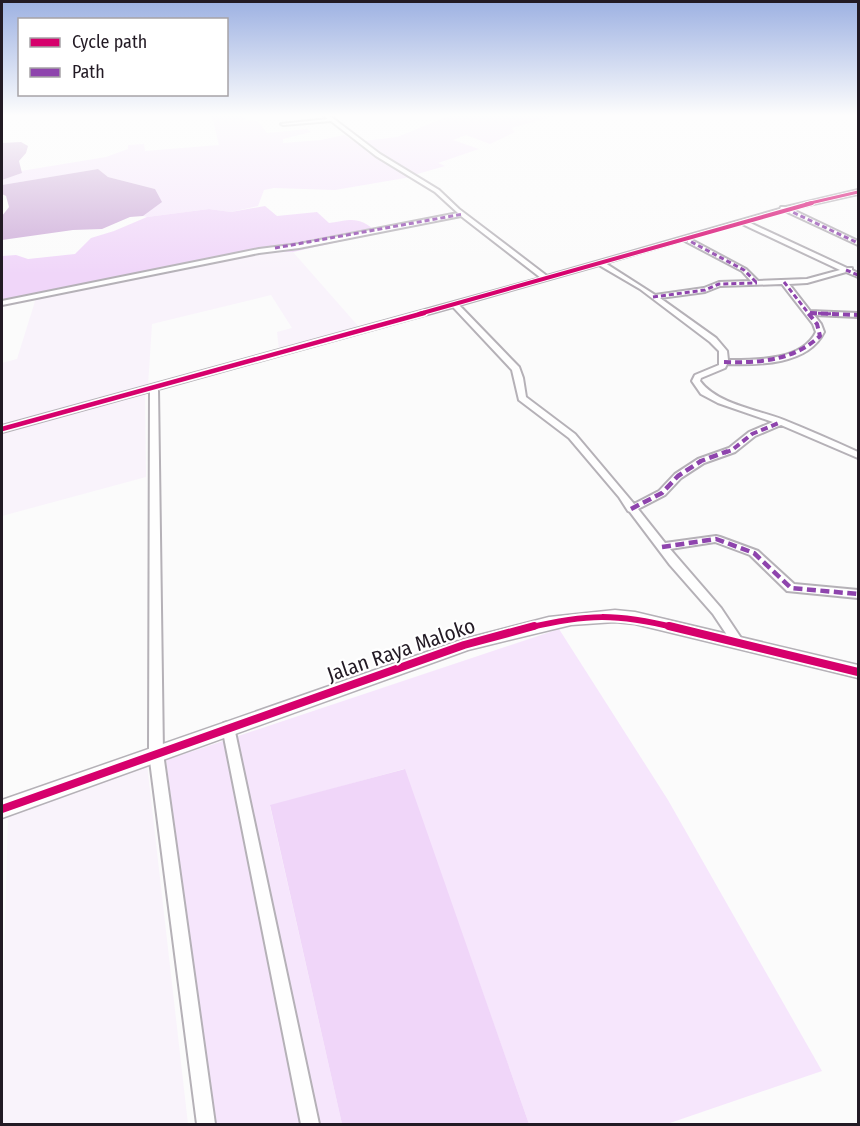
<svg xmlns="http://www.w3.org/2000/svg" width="860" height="1126" font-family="'Fira Sans Condensed',sans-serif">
	<rect width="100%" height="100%" fill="#fbfbfb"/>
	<path fill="#f9f3fb" d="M264,251l29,1 66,75 -80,23 -2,-18 15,-4 -21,-33 -119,29 -4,62 -146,40v-63l15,-4 19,-61z
		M145,393l1,84 -144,39v-83z
		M147,764l41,360h-186v-93l6,-217z"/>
	<path fill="#f6e6fc" d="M212,116h30l5,4 11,1 9,12 40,-4 4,3 -28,7v4l38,-3 23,-5 67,42 -76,13 -61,-2 -10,2 -6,16 -27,6 -22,-3 -62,8 -4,-1 18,-14 -6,-13 -47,-12 -10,-8 -96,16v-5l20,-7 -1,-2 85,-14 22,-8v-4l16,-1 1,7 74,-6z
		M449,116h106l-44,12 4,4 -25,12 -24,-9 -13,5 26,9 -41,14 7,3 -31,9 -39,-22 -11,-12 33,-4z
		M559,629l109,171 154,271 -155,53h-138l-125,-355 -134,37 72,318h-129l-47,-364z"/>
	<path fill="#f0d6f9" d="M265,206l12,10 40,-4 12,11c24,-4 30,-7 49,10l-85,19 -29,-1 -262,54v-49l14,-1 12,4 47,-5 16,-16 23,-7 33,-14 62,-8 22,3z
		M405,769l124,355h-187l-72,-319z"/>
	<path fill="#ceadd9" d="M21,142l7,4 -2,7 -7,8 3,12 -20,7v-37z
		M98,169l10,8 47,12 7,13 -19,14 -13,1 -28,12 -29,1 -71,10v-24l7,-9 -3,-11 -4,-2v-9z"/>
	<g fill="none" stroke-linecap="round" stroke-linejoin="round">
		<defs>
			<path id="street" d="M325,116h5l50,38 59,36 20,19 88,67 233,-67 1,-2h5l72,-17v4l-67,15 67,32v4l-73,-34 -39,10 101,47h5v2l6,3v4l-12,-5 -39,11 -18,1 21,27 48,2v4l-44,-2 7,9 3,8c-16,33 -65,33 -97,32l-2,4 -24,10 -1,3c17,23 58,29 84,39 25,10 50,21 74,32v6l-77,-33 -26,11 -20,16 -31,11 -23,15 -16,17 -27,14 27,34 51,-7 4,1 38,14 36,33 64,6v8l-71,-7 -37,-36 -35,-13 -45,7 51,59 22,33 -2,3h-8l-20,-30 -43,-49 -40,-53 -2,-1 -9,-14 -50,-59 -50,-38 -7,-30 -59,-63 -295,82 5,364 52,371h-18l-48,-371 1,-362 -148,41v-6l539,-148 -80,-62 -162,32 -40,5 -257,52v-4l257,-52 40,-5 159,-31 -23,-21 -59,-36 -45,-35 -48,4 -2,-1 47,-5zM740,223l100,47 -33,9 -49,2 -12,-12 -58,-31zM683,240l59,31 9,10 -32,1 -15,6 -49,7 -50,-32zM599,265l41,24 70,53 9,9v14l-24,10 -3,6 9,13 17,9 55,19 -24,10 -20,16 -31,11 -23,15 -16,17 -25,13 -59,-70 -49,-37 -3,-19 -4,-11 -60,-62zM782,284l31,40 3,8c-14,29 -60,28 -88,28l-1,-9 -11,-13 -56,-40 45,-6 15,-6z
				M228,722l4,1 2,4 85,397h-18l-79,-397 2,-4z"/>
			<path id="secondary" d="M615,610l20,2 223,53v13l-223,-54 -20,-2 -44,3 -103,25 -466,168v-18l462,-161 85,-22z"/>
		</defs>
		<use href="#street" stroke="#b5b1b7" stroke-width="4"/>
		<use href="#secondary" stroke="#b5b1b7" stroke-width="3"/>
		<use href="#street" fill="#fefefe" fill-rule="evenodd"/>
		<use href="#secondary" fill="#fefefe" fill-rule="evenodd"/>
		<path stroke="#8e44ad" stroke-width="3" stroke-dasharray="5 3" stroke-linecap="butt" d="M786,209l72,34
			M684,238l60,32 13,13
			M275,248l188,-34
			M846,270l12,5
			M784,282l25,32
			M653,297l52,-7 14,-6 38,-1
			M810,313l25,1"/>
		<path stroke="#8e44ad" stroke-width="4" stroke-dasharray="7 4" stroke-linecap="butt" d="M810,313l48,2
			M724,362c35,1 69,-1 96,-26l-3,-12 -9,-11
			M724,453l8,-3 20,-16 29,-12"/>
		<path stroke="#8e44ad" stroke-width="4.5" stroke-dasharray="9 4.5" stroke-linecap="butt" d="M631,509l31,-16 16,-17 23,-15 27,-10
			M662,547l54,-8 38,14 37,35 67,6"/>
		<defs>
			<path id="cycleway-far4" d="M806,204l52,-12"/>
			<path id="cycleway-far3" d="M419,314l393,-111"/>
			<path id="cycleway-far2" d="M2,429l422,-116"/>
			<path id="cycleway-far1" d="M527,628c60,-14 89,-15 149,0"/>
			<path id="cycleway" d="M669,626l189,46
				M2,809l462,-164 70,-19"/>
		</defs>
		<use href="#cycleway-far4" stroke="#fff" stroke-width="4.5"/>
		<use href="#cycleway-far3" stroke="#fff" stroke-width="6"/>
		<use href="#cycleway-far2" stroke="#fff" stroke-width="8"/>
		<use href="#cycleway-far1" stroke="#fff" stroke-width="10"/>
		<use href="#cycleway" stroke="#fff" stroke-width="11"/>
		<use href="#cycleway-far4" stroke="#d6006c" stroke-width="3"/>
		<use href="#cycleway-far3" stroke="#d6006c" stroke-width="4"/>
		<use href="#cycleway-far2" stroke="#d6006c" stroke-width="4.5"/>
		<use href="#cycleway-far1" stroke="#d6006c" stroke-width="6"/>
		<use href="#cycleway" stroke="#d6006c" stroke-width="8"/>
	</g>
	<linearGradient id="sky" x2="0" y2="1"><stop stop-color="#9db1e2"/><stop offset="0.42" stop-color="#fdfdfd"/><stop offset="1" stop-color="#fdfdfd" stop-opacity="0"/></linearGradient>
	<rect width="860" height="274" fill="url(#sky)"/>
	<g text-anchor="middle" stroke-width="4.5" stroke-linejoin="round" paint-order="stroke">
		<g font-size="21" fill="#221a24" stroke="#fff">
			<text transform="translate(401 650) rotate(-19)" y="7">Jalan Raya Maloko</text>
		</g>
	</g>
	<rect width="860" height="1126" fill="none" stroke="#221a24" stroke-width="6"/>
	<rect x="18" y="18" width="210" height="78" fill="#ffffff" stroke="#a7a3a7" stroke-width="1.5"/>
	<rect x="30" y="38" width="30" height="9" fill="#d6006c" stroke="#a7a3a7" stroke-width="1.5"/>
	<text x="72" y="48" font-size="18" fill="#221a24">Cycle path</text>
	<rect x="30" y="68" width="30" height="9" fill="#8e44ad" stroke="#a7a3a7" stroke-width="1.5"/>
	<text x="72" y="78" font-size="18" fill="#221a24">Path</text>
</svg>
